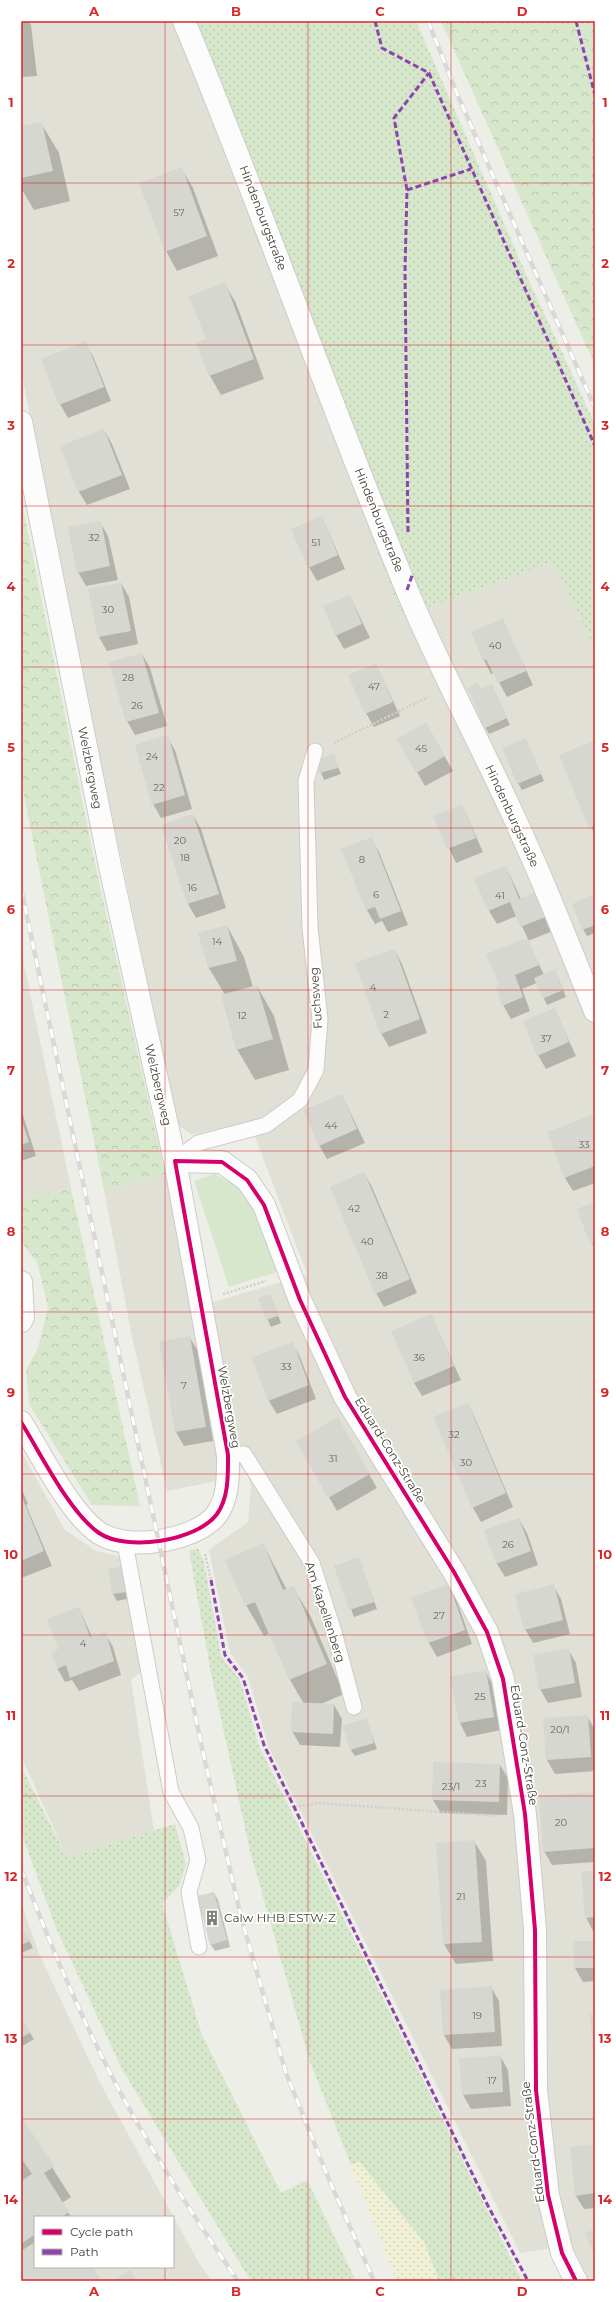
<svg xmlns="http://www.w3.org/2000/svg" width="616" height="2302" font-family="Montserrat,sans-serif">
	<defs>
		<pattern id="grass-dots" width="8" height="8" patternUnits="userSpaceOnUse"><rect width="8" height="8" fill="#d6e7cb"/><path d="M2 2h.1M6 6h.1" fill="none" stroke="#b9c7af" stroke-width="1.8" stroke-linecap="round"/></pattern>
		<pattern id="forest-crowns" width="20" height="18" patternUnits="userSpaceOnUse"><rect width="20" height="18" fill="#d6e7cb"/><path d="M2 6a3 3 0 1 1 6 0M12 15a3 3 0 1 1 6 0" fill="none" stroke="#b9c7af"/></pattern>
		<pattern id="sand-dots" width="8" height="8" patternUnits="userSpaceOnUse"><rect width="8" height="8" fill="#f0f0d5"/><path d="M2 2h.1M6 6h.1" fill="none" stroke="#cfcfb7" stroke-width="1.8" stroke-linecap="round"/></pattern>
	</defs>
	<rect width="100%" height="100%" fill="#eeeee9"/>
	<path fill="#e1e0d6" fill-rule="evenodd" d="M21,21h152l229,596 151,-55 42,87v1632h-11l-16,-35 -48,7 -251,-505 -21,-71 -18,-24 -21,-103 39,-28 3,-36 -6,-19h-23v13l-55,11 -36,-159 -27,-142 61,-16 29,134 113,-34 -58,-153 -57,14 -14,-10 -125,-587 -32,-169z
		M21,950l50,238 -50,11z
		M21,1451l44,79 31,21 26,6 19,115 -10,8 23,151 -87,27 -46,-102z
		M21,1903l19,53 60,127 99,180 13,18h-191zM35,2217h138v50h-138z"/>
	<path fill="url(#grass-dots)" d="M173,21h243l110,253 69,150v225l-42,-87 -151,55z
		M198,1548l6,14 17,94 19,24 19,66 263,535h-83l-15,-39 -65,-80 -8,3 -41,-103 -60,-211 -39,-178 -22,-122z
		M21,1766l46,92 108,-34 11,40 -7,22 -17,18 40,131 79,158 26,-13 49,101h-105l-2,-3 -127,-209 -66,-141 -35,-96z"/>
	<path fill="url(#forest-crowns)" d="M441,21h154v344l-16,-35z
		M21,498l76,375 68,301 -61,16 -83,-409z
		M71,1188l69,318 -48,-1 -63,-101 -3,-34 12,-22 10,-41 -11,-45 -16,-20v-43z"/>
	<path fill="url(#sand-dots)" d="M359,2161l65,82 15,38h-42l-46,-116z"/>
	<path fill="#d6e7cb" d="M214,1174l26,14 18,22 22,61 -51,16 -35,-106z"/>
	<path fill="#0003" d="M21,21h8l2,4 6,51 -16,1z
		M41,123l18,30 11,48 -36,9 -13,-22v-60z
		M181,168l12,20 25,68 -41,15 -11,-20z
		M224,283l12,20 28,76 -43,16 -11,-19 -13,-33 10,-3z
		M85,343l8,13 18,45 -43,17 -8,-14z
		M104,430l8,14 18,45 -43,16 -8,-13 -18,-45z
		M322,517l23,52 -28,12 -8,-14z
		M100,522l8,14 10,44 -32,6 -8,-14z
		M121,583l8,14 9,47 -31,7 -8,-14 -10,-48z
		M350,596l20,42 -26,11 -8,-14z
		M502,619l31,66 -26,12 -13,-24 -3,1 -7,-14z
		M142,654l8,14 17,58 -32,9 -8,-14z
		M376,664l24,52 -26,11 -8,-14z
		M481,690l14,2 15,33 -21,9 -4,-7z
		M426,724l27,47 -28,15 -27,-47z
		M167,737l8,13 17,59 -31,9 -8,-14z
		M525,739l19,42 -22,9 -4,-7z
		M595,741v95l-34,-81z
		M333,755l8,19 -17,6 -8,-20z
		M462,805l21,47 -27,11 -22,-47z
		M193,815l8,14 25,79 -30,10 -8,-14 -26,-79z
		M371,838l8,14 29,73 -20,7 -6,-11 -7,3 -8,-14 -25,-61z
		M506,867l15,32 17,-7 17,38 -27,11 16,34 14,2 8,20 -19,8 -10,-22 -15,6 8,22 -19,8 -8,-14 25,-66 -11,-23 -20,8 -8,-13z
		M594,896l1,37 -8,3 -4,-7z
		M227,926l17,31 9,30 4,-1 17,30 15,54 -34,10 -18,-31 -12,-54 -16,-27 -9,-34z
		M395,950l7,14 25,69 -38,14 -8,-14z
		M555,1010l21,46 -30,13 -8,-14z
		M342,1095l23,48 -38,16 -8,-14z
		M21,1109l15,47 -15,5z
		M595,1115v68l-22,8 -8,-13 -17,-45z
		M364,1173l8,14 45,106 -33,14 -8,-14z
		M595,1203v47l-17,-41z
		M270,1295l11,28 -10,4 -12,-28z
		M431,1315l30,65 -39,16 -8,-13z
		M190,1338l8,13 15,90 -29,5 -8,-14 -15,-89z
		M292,1343l8,14 16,42 -39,15 -8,-13 -16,-43z
		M468,1404l7,14 38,89 -32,15 -8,-14 -38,-90z
		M337,1419l40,69 -40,23 -40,-69z
		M21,1487l7,17 -2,1 26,61 -31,12z
		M519,1519l8,14 11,32 -33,12 -8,-13 -12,-33z
		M263,1544l24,46 6,-3 18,30 33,77 -23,10 13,1 8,14 -2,28 -40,-2 -8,-14 12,-27 -14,-24 -20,-47 -6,3 -18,-31z
		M358,1558l19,51 -23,8 -19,-51z
		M123,1567l8,31 -14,3 -4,-7z
		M448,1585l8,14 16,45 -35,13 -8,-14 -16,-45z
		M553,1585l8,14 9,35 -37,9 -8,-14z
		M79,1608l13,29 13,-4 8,14 8,28 -42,16 -7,-11 -7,2 -8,-14 3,-18z
		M568,1649l8,14 6,34 -34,6 -8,-14z
		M485,1671l8,14 8,45 -34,7 -7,-14 -9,-46z
		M587,1716l8,14v41l-40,3 -8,-14z
		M366,1719l11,30 -22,7 -4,-6z
		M500,1765l8,13 -1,37 -66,-2 -8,-13z
		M595,1793v69l-43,3 -8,-14z
		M474,1841l12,20 7,100 -37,3 -12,-20z
		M595,1872v59h-2l-7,-14z
		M214,1893l4,7 12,47 -15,4 -4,-6 -13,-48z
		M21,1935l8,5 4,8 -12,5z
		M595,1942v39l-12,1 -8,-14z
		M491,1987l8,14 3,45 -50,3 -8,-14 -3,-44z
		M21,2019l13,20 -13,8z
		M500,2056l8,14 3,36 -40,3 -8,-14 -3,-36z
		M21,2119l50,78 -9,6 9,14h-36v50h57l8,14h-78l-1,-2z
		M595,2145v63l-11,1 -8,-13z"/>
	<path fill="#d7d7d1" d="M42,122l11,49 -32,7v-52z
		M182,167l25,69 -42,16 -26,-69z
		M225,282l29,77 -45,17 -13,-33 10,-4 -17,-43z
		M86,341l18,46 -45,18 -18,-46z
		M104,429l18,46 -44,17 -18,-46z
		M322,516l16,39 -30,13 -17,-39z
		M101,521l9,45 -33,7 -9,-46z
		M121,582l10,49 -33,6 -10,-48z
		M350,595l12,29 -27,12 -12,-30z
		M503,618l23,53 -28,12 -12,-24 -3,2 -12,-29z
		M142,653l17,60 -33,9 -17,-60z
		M376,663l17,39 -28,12 -17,-39z
		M478,682l3,7 11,-5 15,34 -22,10 -18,-40z
		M426,722l19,34 -29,17 -19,-34z
		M168,735l17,60 -33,10 -17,-60z
		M526,738l15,36 -24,10 -15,-36z
		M595,740v86l-6,2 -30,-73z
		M334,754l4,14 -19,5 -4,-13z
		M462,804l14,34 -29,11 -14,-33z
		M193,814l26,80 -32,10 -26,-79z
		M372,837l29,74 -21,8 -5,-12 -9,3 -25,-61z
		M506,866l13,33 19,-8 10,25 -28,11 -10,-25 -22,9 -14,-33z
		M594,894l1,31 -13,5 -10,-26z
		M227,925l10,36 -29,7 -10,-35z
		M528,938l11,27 -24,10 8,22 -21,9 -6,-19 3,-3 -13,-30z
		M395,949l25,70 -40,15 -25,-71z
		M555,969l8,21 -21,9 -8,-21z
		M257,985l16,54 -37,11 -15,-55z
		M555,1008l14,34 -32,14 -14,-35z
		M342,1094l15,35 -38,17 -16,-36z
		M595,1114v52l-31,12 -17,-46z
		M21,1119l8,23 -8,3z
		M364,1172l46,107 -35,15 -45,-107z
		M595,1202v40l-5,2 -13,-35z
		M270,1294l8,22 -12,4 -8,-22z
		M431,1314l23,52 -40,17 -23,-52z
		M190,1336l16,91 -31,5 -16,-90z
		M293,1342l16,43 -41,16 -16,-43z
		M468,1403l38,90 -34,15 -39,-91z
		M338,1417l32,57 -42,24 -32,-57z
		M21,1495l23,56 -23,10z
		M519,1518l12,33 -35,13 -12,-34z
		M263,1543l20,47 11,-4 33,78 -38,16 -34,-78 -10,4 -20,-46z
		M359,1557l15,45 -25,8 -15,-44z
		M123,1566l4,26 -15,2 -4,-25z
		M449,1584l16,46 -37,13 -17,-45z
		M554,1584l9,36 -39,10 -9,-36z
		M79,1607l11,30 16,-5 8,29 -44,17 -4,-13 -9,4 -6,-16 7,-4 -11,-30z
		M569,1648l6,35 -36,7 -6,-35z
		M486,1670l8,47 -35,6 -9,-46z
		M292,1702l42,2 -1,30 -42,-2z
		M588,1715l3,42 -45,3 -3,-42z
		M367,1718l7,25 -24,7 -7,-24z
		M433,1762l67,2 -1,38 -67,-2z
		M595,1792v56l-52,4 -4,-56z
		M475,1840l7,102 -39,2 -7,-101z
		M581,1871h14v46l-10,1z
		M214,1892l13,48 -17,5 -13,-49z
		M25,1932l5,9 -9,4v-11z
		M573,1941h22v27h-21z
		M492,1986l3,46 -52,3 -3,-45z
		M590,2014h5v39h-2z
		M21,2017l10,15 -10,6z
		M501,2055l2,37 -41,3 -3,-36z
		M21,2117l34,49 -11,7 25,39 -7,5h-27v17l-14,10v-63l11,-7 -11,-16z
		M595,2144v49l-20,3 -5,-49z
		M595,2229v29l-10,-25z
		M35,2242v25h58l8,14h-78l-2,-30z
		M130,2270l8,11h-24z"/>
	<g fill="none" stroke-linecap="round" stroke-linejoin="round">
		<defs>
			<path id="lane" d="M175,1161l23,-18 68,-18 34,-25 16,-30 4,-51 -10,-91 -4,-147 9,-30
				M228,1455l16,-1 68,109 22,69 20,75
				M125,1543l46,249 20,36 7,32 -9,32 10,55"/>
			<path id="street" d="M184,21c78,187 144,379 222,567 35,85 80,165 117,249 26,57 49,116 72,174
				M21,422l90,449 64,290 53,294c0,19 1,42 -11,59 -20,27 -90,38 -118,19 -30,-21 -58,-79 -78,-111
				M175,1161l47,1 25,18 17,25 36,95 45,97 109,175 33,60 16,47 22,135 10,116 1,160 12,105 14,58 14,28
				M21,1282l2,35 -2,4"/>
		</defs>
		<use href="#lane" stroke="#cccbc6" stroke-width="17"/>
		<use href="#street" stroke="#cccbc6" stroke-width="24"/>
		<path stroke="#cfceca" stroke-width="2.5" stroke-dasharray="2 2" stroke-linecap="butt" d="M334,743l94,-46
			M223,1294l43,-13
			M205,1554l6,26
			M295,1807l24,-4 180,13"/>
		<use href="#lane" stroke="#fcfcfc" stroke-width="15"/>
		<use href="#street" stroke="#fcfcfc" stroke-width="22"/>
		<defs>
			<path id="rail" d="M428,21l30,75 137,312
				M21,888l183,869 37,160 45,156 44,109 44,99
				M21,1869c31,79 63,157 104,232 34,62 73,122 113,180"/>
		</defs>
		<use href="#rail" stroke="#d8d8d7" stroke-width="4.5"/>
		<use href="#rail" stroke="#fff" stroke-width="3" stroke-dasharray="9" stroke-linecap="butt"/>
		<path stroke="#8e44ad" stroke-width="3" stroke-dasharray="6 3" stroke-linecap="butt" d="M375,21l7,27 47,25 166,373
			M576,21l19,74
			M407,190l-13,-72 35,-45
			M408,532l-3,-262 2,-80 64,-21
			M407,590l6,-17
			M211,1580l14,75 18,23 21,67 223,459 41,77"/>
		<defs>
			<path id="cycleway" d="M21,1422c20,32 48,90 78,111 28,19 98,8 118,-19 12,-17 11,-40 11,-59l-53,-294 47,1 25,18 17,25 36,95 45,97 109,175 33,60 16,47 22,135 10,116 1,160 12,105 14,58 14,28"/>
		</defs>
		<use href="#cycleway" stroke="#fff" stroke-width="6"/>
		<use href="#cycleway" stroke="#d6006c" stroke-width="4"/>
	</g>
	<path fill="none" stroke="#d62828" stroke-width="1" stroke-opacity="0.55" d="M165,21v2196M308,21v2260M451,21v2260M21,183h574M21,345h574M21,506h574M21,667h574M21,828h574M21,990h574M21,1151h574M21,1312h574M21,1474h574M21,1635h574M21,1796h574M21,1957h574M21,2119h574M165,2267v14"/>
	<defs>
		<symbol id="building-bare" viewBox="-9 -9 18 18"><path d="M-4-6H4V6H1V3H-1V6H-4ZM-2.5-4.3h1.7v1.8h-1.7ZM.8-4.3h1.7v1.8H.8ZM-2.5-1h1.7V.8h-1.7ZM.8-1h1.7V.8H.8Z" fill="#7f7d75" stroke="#fff" stroke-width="2.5" paint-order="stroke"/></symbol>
	</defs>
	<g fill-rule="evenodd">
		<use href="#building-bare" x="201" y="1907" width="22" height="22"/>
	</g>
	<g text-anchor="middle" stroke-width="3.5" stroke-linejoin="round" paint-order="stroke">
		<g font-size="10" fill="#69665e">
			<text x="179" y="216">57</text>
			<text x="94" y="541">32</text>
			<text x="316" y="546">51</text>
			<text x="108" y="613">30</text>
			<text x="495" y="649">40</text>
			<text x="128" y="681">28</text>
			<text x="374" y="690">47</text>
			<text x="137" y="709">26</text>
			<text x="421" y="752">45</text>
			<text x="152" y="760">24</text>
			<text x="159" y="791">22</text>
			<text x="180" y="844">20</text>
			<text x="185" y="861">18</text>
			<text x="362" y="863">8</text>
			<text x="192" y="891">16</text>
			<text x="376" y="898">6</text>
			<text x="500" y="899">41</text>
			<text x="217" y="945">14</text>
			<text x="373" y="991">4</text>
			<text x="386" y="1018">2</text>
			<text x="242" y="1019">12</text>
			<text x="546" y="1042">37</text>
			<text x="331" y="1129">44</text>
			<text x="584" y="1148">33</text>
			<text x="354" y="1212">42</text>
			<text x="367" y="1245">40</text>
			<text x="382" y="1279">38</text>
			<text x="419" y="1361">36</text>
			<text x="286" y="1370">33</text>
			<text x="184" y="1389">7</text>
			<text x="454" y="1438">32</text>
			<text x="333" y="1462">31</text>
			<text x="466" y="1466">30</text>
			<text x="508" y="1548">26</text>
			<text x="439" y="1619">27</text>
			<text x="83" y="1647">4</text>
			<text x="480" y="1700">25</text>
			<text x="560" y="1733">20/1</text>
			<text x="481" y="1787">23</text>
			<text x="451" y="1790">23/1</text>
			<text x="561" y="1826">20</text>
			<text x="461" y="1900">21</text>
			<text x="477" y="2019">19</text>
			<text x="492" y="2084">17</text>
		</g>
		<g font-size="12" fill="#434036" stroke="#fff">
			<text transform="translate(263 218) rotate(69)" y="4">Hindenburgstraße</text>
			<text transform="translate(379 520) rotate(68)" y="4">Hindenburgstraße</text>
			<text transform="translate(90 768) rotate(79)" y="4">Welzbergweg</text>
			<text transform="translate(512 816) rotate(65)" y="4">Hindenburgstraße</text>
			<text transform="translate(316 998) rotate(-94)" y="4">Fuchsweg</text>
			<text transform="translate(158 1085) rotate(77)" y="4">Welzbergweg</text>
			<text transform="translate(229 1407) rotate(80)" y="4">Welzbergweg</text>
			<text transform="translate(390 1450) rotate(58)" y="4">Eduard-Conz-Straße</text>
			<text transform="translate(325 1612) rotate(72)" y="4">Am Kapellenberg</text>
			<text transform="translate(524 1745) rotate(81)" y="4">Eduard-Conz-Straße</text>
			<text transform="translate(533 2142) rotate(-97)" y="4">Eduard-Conz-Straße</text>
		</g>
		<g font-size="12" fill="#434036" stroke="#fff" text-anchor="start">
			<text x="224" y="1922">Calw HHB ESTW-Z</text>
		</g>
	</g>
	<rect width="616" height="2302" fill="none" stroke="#ffffff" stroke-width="44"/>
	<rect x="34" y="2216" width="140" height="52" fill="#ffffff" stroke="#b4b3af"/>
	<rect x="42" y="2229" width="20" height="6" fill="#d6006c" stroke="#b4b3af"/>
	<text x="70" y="2236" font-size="12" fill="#434036">Cycle path</text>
	<rect x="42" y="2249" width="20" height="6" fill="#8e44ad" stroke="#b4b3af"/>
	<text x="70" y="2256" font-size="12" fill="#434036">Path</text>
	<rect x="22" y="22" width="572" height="2258" fill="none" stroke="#d62828" stroke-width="1.5"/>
	<g font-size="13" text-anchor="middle" font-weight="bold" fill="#d62828">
		<text x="94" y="16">A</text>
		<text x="236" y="16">B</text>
		<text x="380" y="16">C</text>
		<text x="522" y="16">D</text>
		<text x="11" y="107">1</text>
		<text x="605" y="107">1</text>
		<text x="11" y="268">2</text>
		<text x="605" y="268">2</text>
		<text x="11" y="430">3</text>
		<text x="605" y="430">3</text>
		<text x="11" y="591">4</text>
		<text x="605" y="591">4</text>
		<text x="11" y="752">5</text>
		<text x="605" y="752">5</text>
		<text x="11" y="914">6</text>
		<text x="605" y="914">6</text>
		<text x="11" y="1075">7</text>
		<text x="605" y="1075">7</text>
		<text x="11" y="1236">8</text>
		<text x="605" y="1236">8</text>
		<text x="11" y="1397">9</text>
		<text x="605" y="1397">9</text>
		<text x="11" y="1559">10</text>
		<text x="605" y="1559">10</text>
		<text x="11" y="1720">11</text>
		<text x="605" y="1720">11</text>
		<text x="11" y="1881">12</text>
		<text x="605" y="1881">12</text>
		<text x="11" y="2043">13</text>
		<text x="605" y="2043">13</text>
		<text x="11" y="2204">14</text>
		<text x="605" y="2204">14</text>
		<text x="94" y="2296">A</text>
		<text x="236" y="2296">B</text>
		<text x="380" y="2296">C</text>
		<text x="522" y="2296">D</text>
	</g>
</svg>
